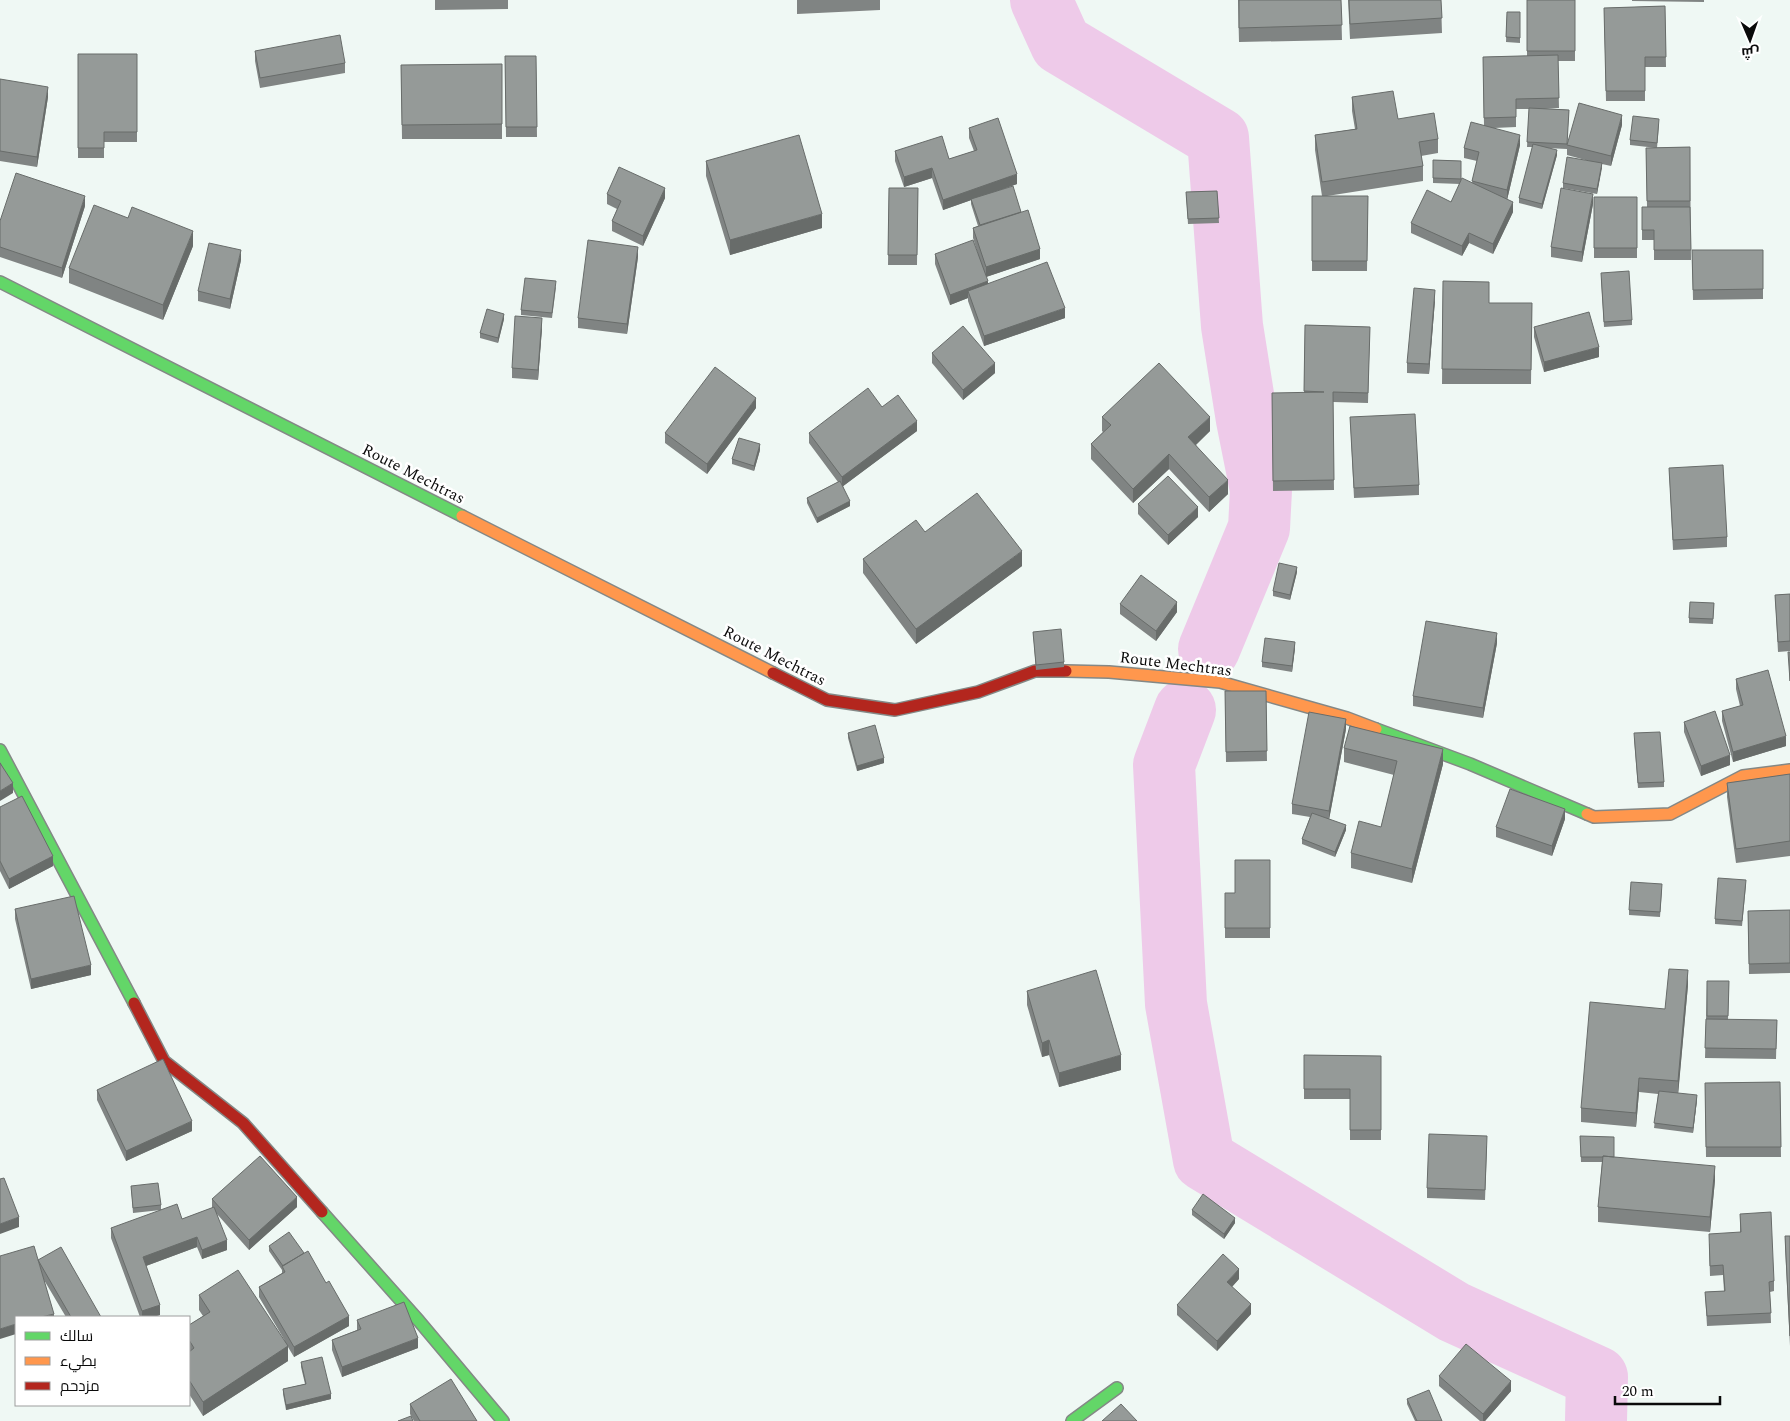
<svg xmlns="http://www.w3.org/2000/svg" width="1790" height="1421" font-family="Spectral,Cairo,serif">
	<rect width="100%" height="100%" fill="#eff8f4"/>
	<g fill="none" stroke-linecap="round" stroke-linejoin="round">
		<path stroke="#eecae9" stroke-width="62" d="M1041,0l20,44 157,94 14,188 15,94 14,70 -2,38 -50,121
			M1185,710l-21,55 12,239 28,156 250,152 143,65 -1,44"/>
		<defs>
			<path id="fast" d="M0,282l462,234
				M1376,729l94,35 117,50
				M0,750l134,253
				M322,1212l97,109 84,100
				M1072,1421l45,-33"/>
			<path id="slow" d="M462,516l311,157
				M1066,671l43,1 111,10 127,36 29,11
				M1587,814l7,3 76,-3 73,-38 47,-6"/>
			<path id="jam" d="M773,673l54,27 68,10 83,-18 57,-21h31
				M134,1003l30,58 79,62 79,89"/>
		</defs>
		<use href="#fast" stroke="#848886" stroke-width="14"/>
		<use href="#slow" stroke="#848886" stroke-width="14"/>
		<use href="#jam" stroke="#848886" stroke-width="14"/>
		<use href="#fast" stroke="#63d668" stroke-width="11"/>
		<use href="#slow" stroke="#ff974d" stroke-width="11"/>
		<use href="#jam" stroke="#b3261e" stroke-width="11"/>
	</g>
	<path fill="#808483" d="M435,0h73v9l-73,1z
		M797,0h83v10l-83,4z
		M1238,0h103l1,40 -103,2z
		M1348,0h93l1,33 -92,6z
		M1527,0h48v61h-17l1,47h-14l24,2 -2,35 55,-20 -11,41 -9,-2 -5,30 -34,-6v-5l26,-22 -22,-6v-10v4l-21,-1 11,7 -15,54 -23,-6v-5l14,-51h-6l2,-38h-13v18l-22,1 26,17 -13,55 6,12 -20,42 -24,-11 -7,13 -51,-23v-10l40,-21 9,-18 -27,-1v-23l28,1v21l11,1 5,-22 -13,-3v-10l20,-22 -1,-69 44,-1z
		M1632,0h72v2l-72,-1z
		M1665,6l1,61h-21v34h-39l-2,-93z
		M1507,12h13v31l-14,-1z
		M255,51l90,12v10l-85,15 -5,-27z
		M78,54h59v88h-33v16h-26z
		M505,56h31l1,81h-31z
		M502,64v75h-100l-1,-74z
		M0,79l48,18 -11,70 -37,-6z
		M1352,97l86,42v14l-17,3 2,10v15l-96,15h41l-1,75h-55v-75h10l-7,-46v-15l40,-6 -3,-18z
		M1659,124l-2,24 -27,-3v-5z
		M969,128l48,56 -19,7 23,21 19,47 -54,18 2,7 77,34 -81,28 -16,-45v-3l-18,7 -15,-41v-10h43l-5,-16v-10l5,-2 -7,-22v-4l-28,10 -11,-32 -28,9 -9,-26v-10l54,8 25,-8 -5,-13z
		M1690,147l1,113h-37v-20h-12v-33h5l-1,-59z
		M706,161l116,67 -92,27 -24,-79z
		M889,188h29l-1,77h-29z
		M1217,191l2,32 -31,1 -2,-32z
		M607,194l58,4 -22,48 -31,-15v-10l5,-12 -10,-5z
		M1594,197h43v61h-43z
		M1593,204l-11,58 -31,-5v-10z
		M85,206l-23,72 -62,-21v-36z
		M193,246l-30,74 -94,-37v-15z
		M1692,250h71v49l-70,1z
		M638,257l-11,77 -49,-6v-10z
		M241,260l-11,49 -32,-8v-10z
		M1601,278l31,42v5l-28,2z
		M1443,281l46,22h43l-1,81h-89z
		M556,287l-4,31 -31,-3v-5z
		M1435,300l-6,74 -22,-1v-10z
		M504,319l-6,24 -18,-5v-5z
		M1305,325l65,2 -2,76 -35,-1 1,88 -61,1 -1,-98h32z
		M1534,327l65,30 -55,15 -10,-35z
		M542,328l-4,52 -26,-2v-10z
		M932,353l63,20 -32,27 -31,-37z
		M882,407l35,24 -74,55 7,20 -33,17 -10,-20v-5l31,-16 -29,-39v-10z
		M756,408l-49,66 -42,-31v-10z
		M1102,417l108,14 -14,14 32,49 -19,18 -40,-43 -36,34 -42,-44v-15l12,-12 -1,-1z
		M1350,417l69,68v10l-65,3z
		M760,450l-6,21 -22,-7v-5z
		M1669,468l58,69v10l-54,3z
		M1138,504l60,13 -30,28 -30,-31z
		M925,532l97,34 -106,78 -53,-71v-14z
		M1297,572l-7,28 -17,-4v-5z
		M1790,594v57l-12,1 -3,-57z
		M1714,603l-1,21 -24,-1v-5z
		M1120,604l57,8 -21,29 -36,-27z
		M1033,632l31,30v5l-28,3z
		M1497,643l-14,75 -70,-12v-10z
		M1295,648l-3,24 -30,-5v-5z
		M1736,679l50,67 -53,16 -11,-41v-10l18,-5 -4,-17z
		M1225,691h41l1,70 -41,1z
		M1684,722l46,43 -29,11 -17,-44z
		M1346,729l-17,90 17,11 -11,27 -33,-13v-5l8,-22 -18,-3v-10z
		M848,733l36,30 -27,8 -9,-33z
		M1634,738l30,44v5l-26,1z
		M1344,748l99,16 -31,119 -61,-15v-15l30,-26 13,-52 -50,-13z
		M1790,774v82l-54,7 -9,-66v-14z
		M0,807l53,59 -44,23 -9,-18z
		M1565,819l-13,37 -56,-19v-10z
		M1270,860v78h-45v-45h10z
		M1746,885l-4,41 -27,-2v-5z
		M1662,889l-2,28 -31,-2v-5z
		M15,909l76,66 -60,14 -16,-70z
		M1790,910v63l-41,1 -1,-63z
		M1707,981h22l-1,39h49l-1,39 -71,-1z
		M1688,985l-10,108 19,7 -4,33 -39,-5 4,-34 -19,-2 -3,35 -55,-5v-14l84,-99z
		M1027,991l94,79 -62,17 -10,-32 -7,2 -15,-52z
		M1304,1055l77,1v84h-31v-41h-46z
		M1780,1082l1,75h-75l-1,-74z
		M97,1090l95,41 -66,30 -29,-61z
		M1580,1136l34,21 101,23 -5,52 -112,-10v-15l4,-45h-21z
		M1487,1146l-2,54 -58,-2v-10z
		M131,1186l30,19v5l-28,3z
		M212,1199l85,8 -48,43 -32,-36 10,36 -25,9 -5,-12 -51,19 14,49 -7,2h-13l-29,-79v-10l71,-9 30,-11z
		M1192,1210l43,13 -11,16 -32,-24z
		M1740,1214l34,67v10l-4,1 1,31 -64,3 -2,-34 19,-1 -1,-16 -13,1 -1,-32 31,-11z
		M1785,1236h5v110l-5,-100z
		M269,1246l80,80 -55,31 -6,-10v14l-85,55 -14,-22v-69l14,-9 -4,-6v-15l86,46 -26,-44v-10l23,-14v-3l-13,-19z
		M38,1261l63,56h-35l-22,-37 10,37z
		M1239,1279l-7,8 19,27 -34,37 -40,-36v-10z
		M357,1320l61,28 -76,29 -10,-27v-10l25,-10z
		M301,1362l30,37 -45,11 -3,-16v-5l22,-5 -4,-17z
		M1439,1376l72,15 -26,30h-5l-41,-35z
		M1407,1399l35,22h-27l-8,-17z
		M410,1404l67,17h-63l-4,-7z"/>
	<path fill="#686c6a" d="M48,87v10l-11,70v-10z
		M1622,115v10l-11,41v-10z
		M1520,135v10l-13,55v-10z
		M1557,150v5l-15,54v-5z
		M1602,163v5l-5,26v-5z
		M932,168v10l-28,9v-10z
		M1017,174v10l-74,26v-10z
		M665,188v10l-22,48v-10z
		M1593,194v10l-11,58v-10z
		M85,196v10l-23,72v-10z
		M1513,202v10l-20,42v-10z
		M822,214v14l-92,27v-15z
		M193,231v15l-30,74v-15z
		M1469,233v10l-7,13v-10z
		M638,247v10l-11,77v-10z
		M1040,249v10l-54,18v-10z
		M241,250v10l-11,49v-10z
		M988,281v10h-20v7l-18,7v-10z
		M1435,290v10l-6,74v-10z
		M1065,308v10l-81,28v-10z
		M504,314v5l-6,24v-5z
		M542,318v10l-4,52v-10z
		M1599,347v10l-55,15v-10z
		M995,363v10l-32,27v-10z
		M756,398v10l-49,66v-10z
		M1210,417v14l-22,21v-15z
		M917,421v10l-75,56v-10z
		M760,444v6l-6,21v-5z
		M1169,454v15l-36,34v-14z
		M1228,480v14l-19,18v-15z
		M850,501v5l-33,17v-5z
		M1198,507v10l-30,28v-10z
		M1022,551v15l-106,78v-15z
		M1297,567v5l-7,28v-5z
		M1177,602v10l-21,29v-10z
		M1497,633v10l-14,75v-10z
		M1295,642v6l-3,24v-6z
		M1346,719v10l-17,91v-9z
		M1786,736v10l-53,16v-10z
		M1443,749v15l-31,119v-14z
		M1730,755v10l-29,11v-10z
		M884,758v5l-27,8v-5z
		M13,783v10l-13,8v-10z
		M1565,809v10l-13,37v-10z
		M1346,825v5l-11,27v-5z
		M53,856v10l-44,23v-10z
		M91,965v10l-60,14v-10z
		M1688,970v15l-10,111v-15z
		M1049,1040v15l-7,2v-14z
		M1121,1055v15l-62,17v-14z
		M1639,1078v14l-3,35v-14z
		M1697,1095v5l-4,33v-5z
		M192,1121v10l-66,30v-10z
		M1715,1166v14l-5,52v-15z
		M297,1197v10l-48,43v-10z
		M19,1217v10l-19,7v-10z
		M1235,1218v5l-11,16v-5z
		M197,1237v10l-54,20v-10z
		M227,1240v10l-25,9v-9z
		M1239,1269v10l-12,13v-10z
		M1251,1304v10l-34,37v-10z
		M160,1305v10l-7,2h-11v-6z
		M54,1314v3h-13z
		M349,1316v10l-55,31v-10z
		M16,1324v10l-16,5v-10z
		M418,1338v10l-76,29v-10z
		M288,1346v15l-85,55v-14z
		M1511,1381v10l-26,30h-2v-7z
		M331,1394v5l-45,11v-5z"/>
	<path fill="#959a98" stroke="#686c6a" d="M1239,0h102l1,25 -103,3z
		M1349,0h92l1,18 -92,6z
		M1527,0h48v51h-48z
		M1665,6l1,51h-21v34h-39l-2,-83z
		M1507,12h13v26l-14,-1z
		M340,35l5,28 -85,15 -5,-27z
		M78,54h59v78h-33v16h-26z
		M1558,55l1,43 -43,1v18l-32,1 -1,-61z
		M505,56h31l1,71h-31z
		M502,64v60l-100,1 -1,-60z
		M0,79l48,8 -11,70 -37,-6z
		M1393,91l5,28 36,-6 4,26 -19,3 4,24 -101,16 -7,-47 42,-6 -5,-32z
		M1579,103l43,12 -11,41 -44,-11z
		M1529,108l40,2 -2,34 -40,-2z
		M1633,116l26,3 -2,24 -27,-3z
		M998,118l19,56 -74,26 -11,-32 -28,9 -9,-26 47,-15 7,23 28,-9 -8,-22z
		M1471,122l49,13 -13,55 -35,-9 7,-29 -15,-4z
		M799,135l23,79 -92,26 -24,-79z
		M1533,144l24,6 -15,54 -23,-6z
		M1690,147v54h-43l-1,-53z
		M1567,157l35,6 -5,26 -34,-6z
		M1433,160l28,1v18l-28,-1z
		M619,167l46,21 -22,48 -31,-15 9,-20 -14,-7z
		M16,173l69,23 -23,72 -62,-21v-26z
		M1462,178l51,24 -20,42 -24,-11 -7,13 -51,-23 16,-33 24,12z
		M1013,186l8,26 -41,13 -9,-26z
		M889,188h29l-1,67h-29z
		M1561,188l32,6 -11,58 -31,-5z
		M1217,191l2,27 -31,1 -2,-27z
		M1312,196h56l-1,65h-55z
		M1594,197h43v51h-43z
		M94,205l34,13 4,-11 61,24 -30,74 -94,-37z
		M1642,207h48l1,43h-37v-20h-12z
		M1028,210l12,39 -54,18 -13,-39z
		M588,240l50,7 -11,77 -49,-6z
		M973,240l15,41 -38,14 -15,-41z
		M209,243l32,7 -11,49 -32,-8z
		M1692,250h71v39l-70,1z
		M1047,262l18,46 -81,28 -16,-45z
		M1629,271l3,49 -28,2 -3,-49z
		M525,278l31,3 -4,32 -31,-3z
		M1443,281l46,1v21h43l-1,67 -89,-1z
		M1414,288l21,2 -6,74 -22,-1z
		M487,309l17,5 -6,24 -18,-5z
		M1589,312l10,35 -55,15 -10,-35z
		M515,316l27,2 -4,52 -26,-2z
		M1305,325l65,2 -2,66 -35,-1 1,88 -61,1 -1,-88 52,-1 -20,-1z
		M963,326l32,37 -32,27 -31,-37z
		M1159,363l51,54 -22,20 40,43 -19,17 -40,-43 -36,35 -42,-45 20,-19 -9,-8z
		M715,367l41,31 -49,66 -42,-31z
		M868,388l14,19 16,-12 19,26 -75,56 -33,-44z
		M1415,414l4,71 -65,3 -4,-71z
		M739,438l21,6 -6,22 -22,-7z
		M1723,465l4,72 -54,3 -4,-72z
		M1168,476l30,31 -30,28 -30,-31z
		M840,481l10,20 -33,17 -10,-20z
		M977,493l45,58 -106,78 -53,-70 53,-39 9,12z
		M1279,563l18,4 -7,28 -17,-4z
		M1141,575l36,27 -21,29 -36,-27z
		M1790,594v47l-12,1 -3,-47z
		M1690,602l24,1 -1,16 -24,-1z
		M1426,621l71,12 -14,75 -70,-12z
		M1061,629l3,33 -28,3 -3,-33z
		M1265,638l30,4 -3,24 -30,-4z
		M1788,652h2v29z
		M1768,670l18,66 -53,16 -11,-41 21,-6 -7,-26z
		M1225,691h41l1,60 -41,1z
		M1715,711l15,44 -29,11 -17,-44z
		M1309,712l37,7 -17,92 -37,-7z
		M875,725l9,33 -27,8 -9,-33z
		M1350,726l93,23 -31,120 -61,-16 8,-32 22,6 16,-66 -53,-13z
		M1660,732l4,50 -26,1 -4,-50z
		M0,763l13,20 -13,8z
		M1790,774v67l-54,8 -9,-66z
		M1510,789l55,20 -13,37 -56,-19z
		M22,796l31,60 -44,23 -9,-18v-54z
		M1312,813l34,12 -11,27 -33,-13z
		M1235,860h35v68h-45v-35h10z
		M1718,878l28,2 -4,41 -27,-2z
		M1631,882l31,2 -2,28 -31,-2z
		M74,896l17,69 -60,14 -16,-70z
		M1790,910v53l-41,1 -1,-53z
		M1669,969l19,1 -10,111 -39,-3 -3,35 -55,-5 9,-106 75,7z
		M1096,970l25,85 -62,18 -10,-33 -7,3 -15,-52z
		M1707,981h22l-1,35h-21z
		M1706,1019l71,1 -1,29 -71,-1z
		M1304,1055l77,1v74h-31v-41h-46z
		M163,1059l29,62 -66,30 -29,-61z
		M1780,1082l1,65h-75l-1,-64z
		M1659,1091l38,4 -4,33 -39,-5z
		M1429,1134l58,2 -2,54 -58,-2z
		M1580,1136l34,1v20l-11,-1v1h-22z
		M260,1156l37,41 -48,43 -37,-41z
		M1603,1156l112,10 -5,51 -112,-10z
		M4,1178l15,39 -19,7v-45z
		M158,1183l3,22 -28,3 -2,-22z
		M1203,1194l32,24 -11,16 -32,-24z
		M177,1204l5,15 32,-12 13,33 -25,10 -5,-13 -54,20 17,48 -18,6 -31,-83z
		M1771,1212l3,69 -5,1 2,31 -64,3 -2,-24 20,-1 -2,-26 -13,1 -1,-32 32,-2 -1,-18z
		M289,1232l15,21 -21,13 -14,-20z
		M1785,1236h5v100z
		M34,1246l20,68 -13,3h-25v7l-16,5v-73z
		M61,1247l40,70h-30l-33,-57z
		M308,1251l18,32 3,-2 20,35 -55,31 -35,-60 26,-15 -3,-6z
		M1223,1254l16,15 -12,13 24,22 -34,37 -40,-36z
		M238,1270l50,76 -85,56 -14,-22v-28l5,-4 -5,-8v-15l21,-13 -11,-17z
		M404,1302l14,36 -76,29 -10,-27 29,-11 -4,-9z
		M1466,1344l45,37 -28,33 -44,-38z
		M322,1357l9,37 -45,11 -3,-16 23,-5 -5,-22z
		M451,1379l26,42h-57l-10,-17z
		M1429,1390l13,31h-25l-10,-22z
		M1121,1404l16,17h-35z
		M411,1416l2,5h-15z"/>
	<g text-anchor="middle" stroke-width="5" stroke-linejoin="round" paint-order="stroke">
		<g font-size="16" fill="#0a0a0a" stroke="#fff">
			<text transform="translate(414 473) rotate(27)" y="6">Route Mechtras</text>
			<text transform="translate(775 655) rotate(27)" y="6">Route Mechtras</text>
			<text transform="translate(1176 663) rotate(7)" y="6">Route Mechtras</text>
		</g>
	</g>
	<rect x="15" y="1316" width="175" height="90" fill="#ffffff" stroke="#9d9d9d"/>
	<rect x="25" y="1332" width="25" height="8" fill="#63d668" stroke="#9d9d9d"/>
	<text x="60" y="1341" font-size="15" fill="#0a0a0a">سالك</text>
	<rect x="25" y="1357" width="25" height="8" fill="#ff974d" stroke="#9d9d9d"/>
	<text x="60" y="1366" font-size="15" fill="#0a0a0a">بطيء</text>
	<rect x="25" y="1382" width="25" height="8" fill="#b3261e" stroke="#9d9d9d"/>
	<text x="60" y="1391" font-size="15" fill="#0a0a0a">مزدحم</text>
	<g transform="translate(1750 40) rotate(178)" stroke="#ffffff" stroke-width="4" paint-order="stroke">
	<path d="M0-4L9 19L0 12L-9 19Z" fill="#0a0a0a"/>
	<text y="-8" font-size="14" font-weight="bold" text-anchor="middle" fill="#0a0a0a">ش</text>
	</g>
	<path d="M1615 1396v8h105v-8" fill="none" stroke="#0a0a0a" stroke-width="2.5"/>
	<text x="1622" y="1396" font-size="15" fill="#0a0a0a" stroke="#ffffff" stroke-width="4" paint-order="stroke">20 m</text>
</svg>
